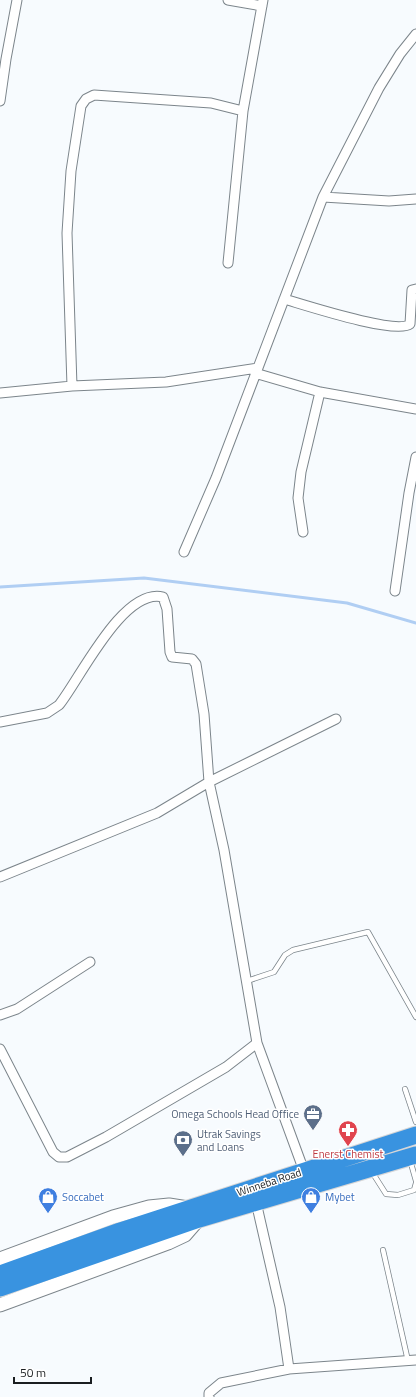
<svg xmlns="http://www.w3.org/2000/svg" width="416" height="1397" font-family="'Titillium Web',sans-serif">
	<rect width="100%" height="100%" fill="#f7fbfe"/>
	<g fill="none" stroke-linecap="round" stroke-linejoin="round">
		<path stroke="#b0cef3" stroke-width="3" d="M0,587l144,-9 203,25 69,20"/>
		<defs>
			<path id="lane" d="M247,981l27,-9 11,-17 8,-5 75,-18 48,85
				M405,1089l11,33
				M410,1160l6,21
				M372,1172l14,22 12,1 16,-5 2,-7
				M383,1250l25,111"/>
			<path id="street" d="M228,0l34,6
				M0,101l6,-42 11,-59
				M323,197l66,4 27,-2
				M228,263l15,-152 20,-111
				M284,299c21,6 112,36 126,25l2,-34 4,-1
				M255,373l65,19 96,17
				M72,386l-5,-153 4,-62 10,-65 5,-7 8,-4 117,8 32,8
				M0,393l72,-7 94,-4 92,-14
				M303,532l-5,-34 3,-26 19,-80
				M184,552l32,-74 107,-281 56,-109 21,-34 16,-20
				M395,591l14,-98 7,-36
				M0,722l47,-9 12,-8c21,-26 64,-118 104,-108l4,12 3,43 2,5 20,2 4,5 8,50 5,68 15,68 33,193 47,128
				M0,877l157,-64 52,-31 127,-63
				M0,1015l17,-6 73,-47
				M0,1049l53,103 6,5h8l39,-20 120,-70 31,-24
				M256,1202l24,105 9,62
				M209,1397v-4l12,-10 68,-14 127,-9"/>
			<path id="secondary" d="M0,1259l113,-42 36,-10 20,-2 19,3
				M0,1305l168,-62 17,-8 13,-15"/>
			<path id="highway" d="M0,1274l120,-43 296,-96
				M0,1288l199,-69 217,-64"/>
		</defs>
		<use href="#lane" stroke="#7c858b" stroke-width="6"/>
		<use href="#street" stroke="#7c858b" stroke-width="11"/>
		<use href="#secondary" stroke="#7c858b" stroke-width="15"/>
		<use href="#highway" stroke="#d6d6d7" stroke-width="19"/>
		<use href="#lane" stroke="#fff" stroke-width="4.5"/>
		<use href="#street" stroke="#fff" stroke-width="9"/>
		<use href="#secondary" stroke="#fff" stroke-width="13"/>
		<use href="#highway" stroke="#3993e0" stroke-width="17"/>
	</g>
	<defs>
		<symbol id="office-pin" viewBox="-11 -11 22 30"><path d="M0 17L-7.5 6A9.5 9.5 0 1 1 7.5 6Z" fill="#5c6f8a" stroke="#fff"/><path d="M-6-3h4V-5.5h4V-3h4V5H-6ZM-1-4.5V-3h2v-1.5ZM-6 0V1H6V0Z" fill="#fff"/></symbol>
		<symbol id="pharmacy-pin" viewBox="-11 -11 22 30"><path d="M0 17L-7.5 6A9.5 9.5 0 1 1 7.5 6Z" fill="#e0444e" stroke="#fff"/><path d="M-2-6h4v4h4v4h-4v4h-4v-4h-4v-4h4Z" fill="#fff"/></symbol>
		<symbol id="bank-pin" viewBox="-11 -11 22 30"><path d="M0 17L-7.5 6A9.5 9.5 0 1 1 7.5 6Z" fill="#5c6f8a" stroke="#fff"/><path d="M-6-4H6V4H-6ZM0-2.3a2.3 2.3 0 1 0 0 4.6a2.3 2.3 0 1 0 0-4.6Z" fill="#fff"/></symbol>
		<symbol id="shop-pin" viewBox="-11 -11 22 30"><path d="M0 17L-7.5 6A9.5 9.5 0 1 1 7.5 6Z" fill="#3f7fe0" stroke="#fff"/><path d="M-5-2.5h2.3a2.7 3.5 0 0 1 5.4 0H5L5.5 6h-11ZM-1.5-2.5h3a1.5 2.3 0 0 0-3 0Z" fill="#fff"/></symbol>
	</defs>
	<g fill-rule="evenodd">
		<use href="#office-pin" x="302" y="1103" width="22" height="30"/>
		<use href="#pharmacy-pin" x="337" y="1119" width="22" height="30"/>
		<use href="#bank-pin" x="172" y="1129" width="22" height="30"/>
		<use href="#shop-pin" x="37" y="1186" width="22" height="30"/>
		<use href="#shop-pin" x="300" y="1186" width="22" height="30"/>
	</g>
	<g text-anchor="middle" stroke-width="3" stroke-linejoin="round" paint-order="stroke">
		<g font-size="11" fill="#4e5e75" stroke="#fff" text-anchor="end">
			<text x="299" y="1118">Omega Schools Head Office</text>
			<text x="197" y="1138" text-anchor="start">Utrak Savings<tspan x="197" dy="13">and Loans</tspan></text>
		</g>
		<g font-size="11" fill="#be3a42" stroke="#fff">
			<text x="348" y="1158">Enerst Chemist</text>
		</g>
		<g font-size="11" fill="#1a1e20" stroke="#fff">
			<text transform="translate(269 1182) rotate(-18)" y="4">Winneba Road</text>
		</g>
		<g font-size="11" fill="#366cbe" stroke="#fff" text-anchor="start">
			<text x="62" y="1201">Soccabet</text>
			<text x="325" y="1201">Mybet</text>
		</g>
	</g>
	<path d="M14 1377v6h77v-6" fill="none" stroke="#1a1e20" stroke-width="2"/>
	<text x="20" y="1377" font-size="12" fill="#1a1e20" stroke="#ffffff" stroke-width="3" paint-order="stroke">50 m</text>
</svg>
